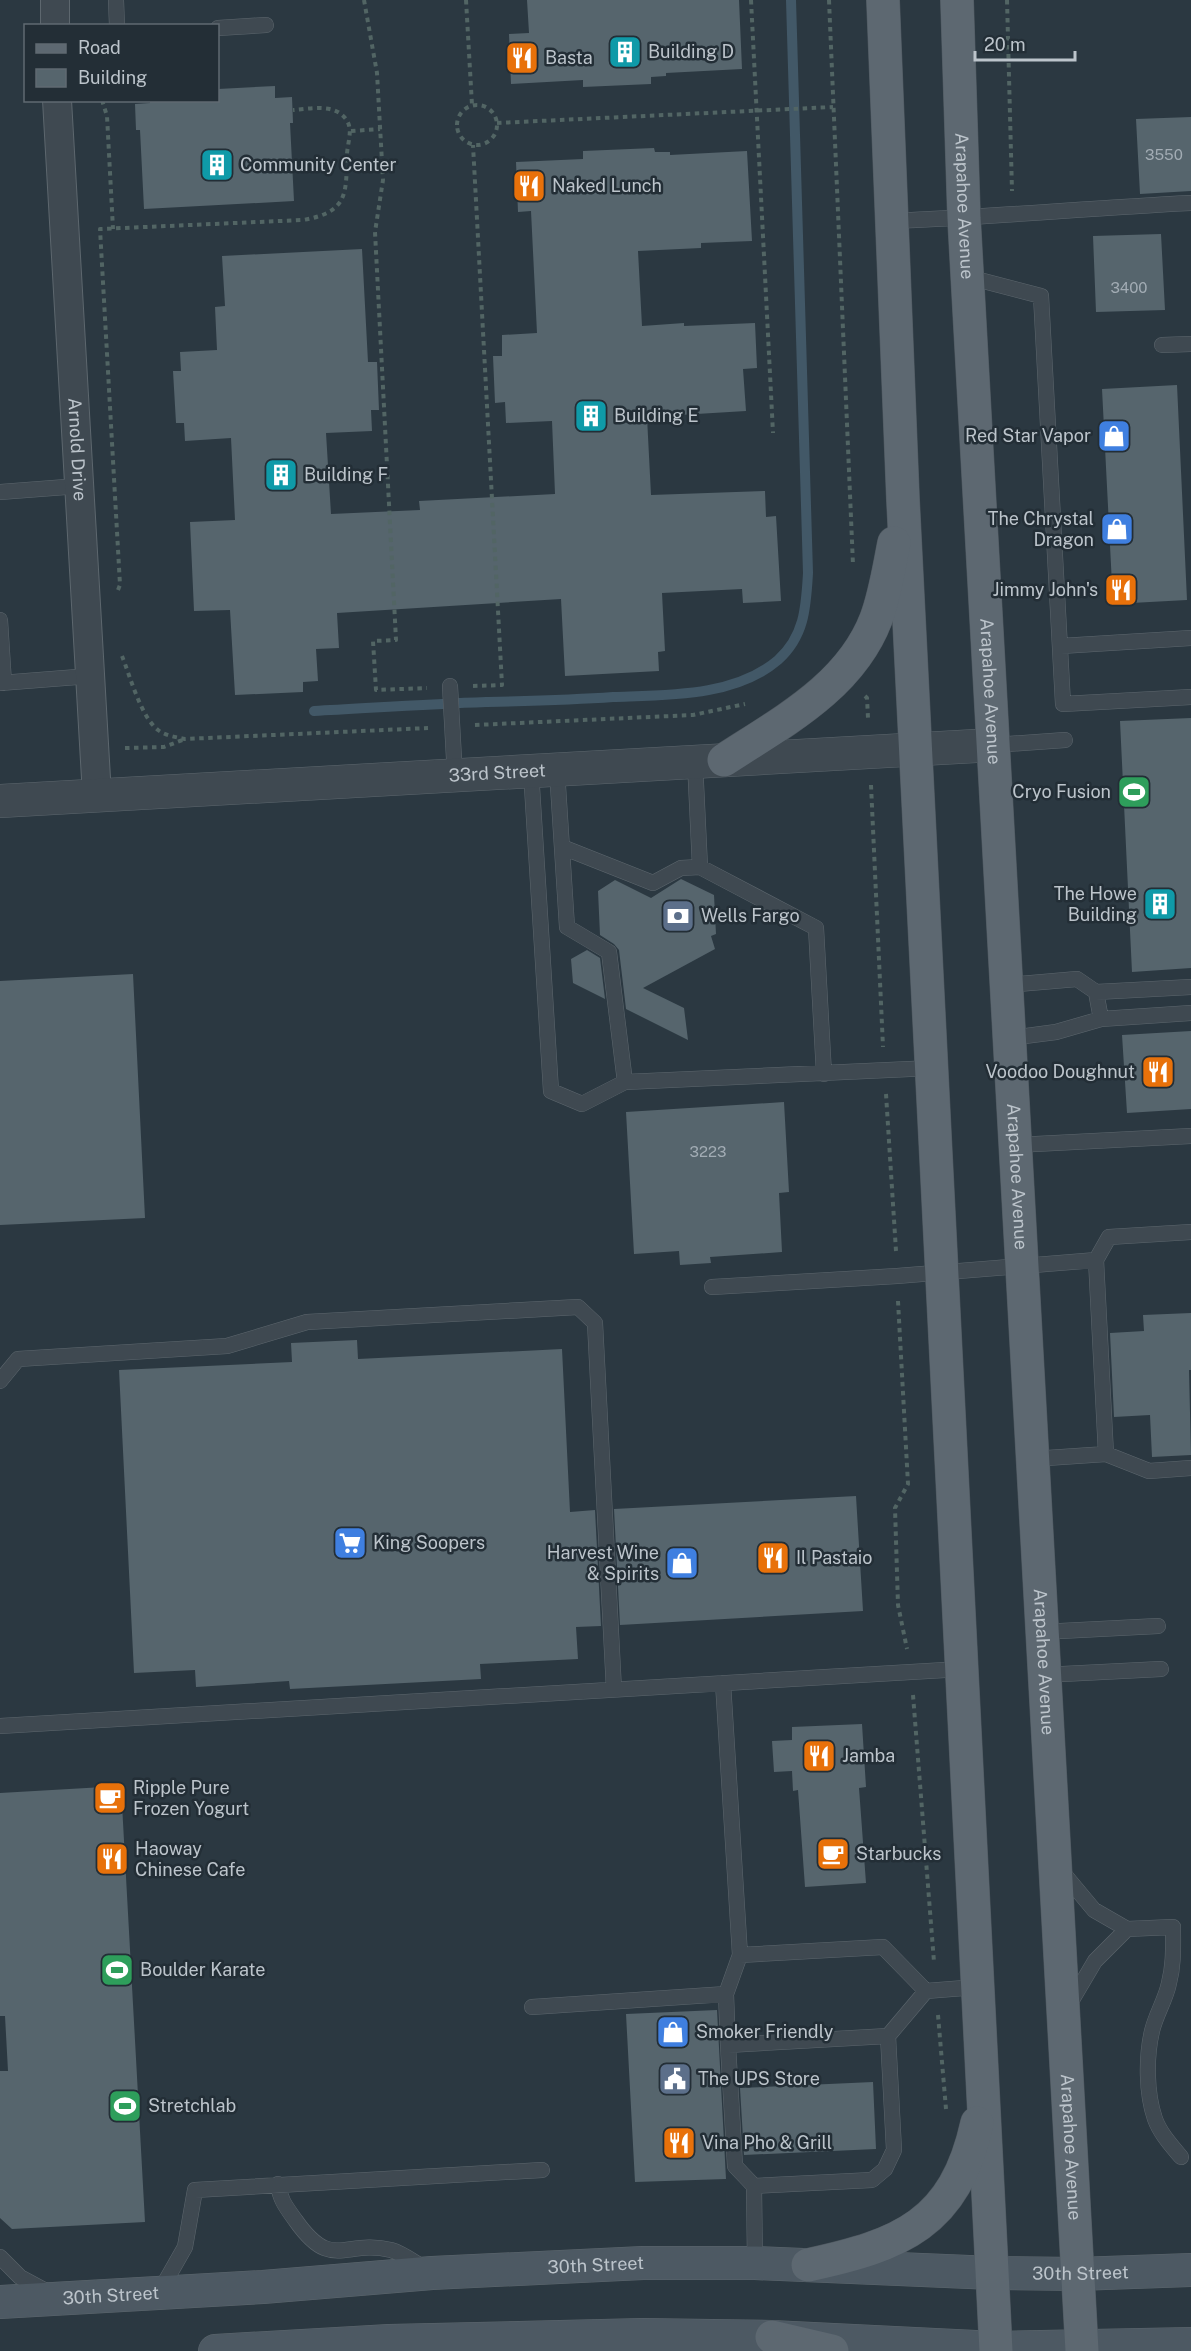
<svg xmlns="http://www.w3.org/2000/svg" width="1191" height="2351" font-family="'Public Sans',sans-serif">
	<rect width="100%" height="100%" fill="#2b3841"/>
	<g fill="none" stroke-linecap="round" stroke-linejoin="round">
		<path stroke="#425867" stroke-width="10" d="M314,711c57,-3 115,-7 172,-9 42,-1 85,-2 127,-5 54,-2 122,0 165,-37 27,-24 28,-54 30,-87l-17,-573"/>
	</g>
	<path fill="#56656d" d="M527,0h212l3,69 -76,4v3l-15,1v7l-68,3v-7l-72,4 -2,-50 20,-1z
		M275,86v12l17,-1 1,26h-3l4,78 -150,8 -4,-79h-4l-1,-26 15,-1v-3h68v-11z
		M1191,117v74l-51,3 -4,-75z
		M654,148l1,4h15v3l77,-4 5,90 -51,2v5l-63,3 4,75 42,-3v3l71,-3 2,45 -14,1 3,42 -99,6 4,78 114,-4 1,26 10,-1 5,85 -38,2 -1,-14 -80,4 3,58 -7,1 1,19 -94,5 -4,-77 -224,14 2,35 -23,1 2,32 -15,1v10l-68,3 -5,-85 -36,1 -4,-89 45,-2 -4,-82 -46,3 -1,-18h-8l-3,-52h8l-1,-19 37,-2 -2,-43 10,-1 -3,-50 140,-7 6,113h9l2,48h-8l1,21 -46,2 5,81 89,-4 -1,-9 136,-7 -3,-73 -46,2 -1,-21 -10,1 -2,-47h9v-21l35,-2 -6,-122 -13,1 -2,-50 67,-3v-8z
		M1161,234l4,76 -69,2 -3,-76z
		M1177,385l10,215 -74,4 -11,-215z
		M1191,718v250l-59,4 -12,-251z
		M681,879l33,16 2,39 -5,2 4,13 -72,39 41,20 4,32 -62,-31 -7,-59 -5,-6 -14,-9 -2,-44 17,-11 36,18z
		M587,950l13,8 5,41 -32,-16 -2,-24z
		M133,974l12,244 -145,7v-244z
		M1191,1031v78l-64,4 -5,-78z
		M784,1102l5,90 -10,1 3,59 -72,5 1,6 -31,2 -1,-14 -45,3 -8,-142z
		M1191,1313v57h-2l2,85 -39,2 -2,-42 -36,2 -4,-84 34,-2 -1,-16z
		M357,1340l1,19 204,-10 8,163 25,-2 6,116 -25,1 2,32 -98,5 1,15 -191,10 -1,-8 -93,6 -1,-17 -61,3 -15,-303 173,-8 -1,-19z
		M856,1496l7,115 -243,14 -6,-116z
		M862,1724l4,63 -7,1 7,95 -61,4 -7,-97 -5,1 -1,-20 -18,1 -2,-31 20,-1v-13z
		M121,1786l24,436 -133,7 -12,-11v-147h8l-3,-55h-5v-223z
		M717,2010l9,169 -91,3 -9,-168z
		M873,2082l3,67 -132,6 -4,-67z"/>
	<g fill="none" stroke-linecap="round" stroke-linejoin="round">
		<defs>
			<path id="service" d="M116,0l1,26
				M218,28l48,-3
				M891,221c100,-4 200,-13 300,-18
				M968,277l73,19 22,408 128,-7
				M1162,345l29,-1
				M0,492l79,-6
				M0,620l4,63
				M1061,646l130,-8
				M0,683l90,-7
				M450,686l5,91
				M994,745l71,-5
				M695,762l5,105 116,61 8,146
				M557,770l10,157 42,25 16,130
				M531,771l20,320 31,13 43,-22 307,-14
				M562,847l91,36 28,-15 19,-1
				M1006,985l71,-6 19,13 5,27 -45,13 -46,6
				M1096,992l95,-5
				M1101,1019l90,-6
				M1015,1145l176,-9
				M1191,1232l-82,5 -13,23 10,194 43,17 42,-3
				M712,1287l185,-11 199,-16
				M0,1381l18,-22 209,-13 80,-24 271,-15 17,16 19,367
				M1032,1459l74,-5
				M1041,1632l117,-6
				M1043,1675l118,-6
				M723,1683l17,272 143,-8 43,44
				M0,1726l962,-57
				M1059,1868l35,42 33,19 46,-2c0,19 1,37 -4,56 -3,16 -13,31 -17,48 -6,26 -6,62 3,88 5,14 16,26 26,38
				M726,1994l2,51
				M1069,2005l26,-44 32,-32
				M532,2007l194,-13 14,-39
				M278,2184c2,16 8,23 18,37 36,51 48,18 95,29 11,3 23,12 33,18
				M754,2186l118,-6 13,-11 9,-19 -6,-114 38,-45 51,-4
				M0,2257l20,20 28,15
				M755,2263l-1,-77 -19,-20 -7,-121 160,-9
				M160,2291l25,-44 10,-57 347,-20"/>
			<g id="minor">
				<path d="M55,26v-26"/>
				<path id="s1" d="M57,100l40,696"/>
			</g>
			<g id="tertiary">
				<path id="s2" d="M0,801l994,-56"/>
			</g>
			<g id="secondary">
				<path id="s3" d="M0,2302l263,-15 169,-14 211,-10h112l238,10 84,1 114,-4"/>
				<path d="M215,2351l174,-10 254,-6 129,2 224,11 195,-4"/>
			</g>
			<g id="primary">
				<path d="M883,0l20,500 93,1851"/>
				<path id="s4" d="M957,0l7,218 118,2133"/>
				<path d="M724,760c58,-38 126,-73 152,-141 9,-24 13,-51 18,-76"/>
				<path d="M808,2265c93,-20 147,-41 169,-142"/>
				<path d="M772,2337l60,14"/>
			</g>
		</defs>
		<use href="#service" stroke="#5d676e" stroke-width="16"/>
		<use href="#minor" stroke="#5d676e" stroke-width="30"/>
		<use href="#tertiary" stroke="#5d676e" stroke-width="34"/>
		<use href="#secondary" stroke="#5d676e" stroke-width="34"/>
		<use href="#primary" stroke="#4b555d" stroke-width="34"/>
		<path stroke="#526564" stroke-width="4" stroke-dasharray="4.5 4.5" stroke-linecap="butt" d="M364,0l13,73 6,107 -8,52 21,408 -23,1 3,49 51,-2
			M466,0l6,105
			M751,0l22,433
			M829,0l24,565
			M1007,0l5,191
			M102,100l5,16 6,113
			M457 125a20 20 0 1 1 40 0a20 20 0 1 1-40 0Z
			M497,123l336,-16
			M351,131l29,-2
			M118,590l2,-5 -20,-356 203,-9c46,-8 43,-27 44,-66 1,-15 8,-28 -5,-39 -12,-11 -34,-6 -49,-5
			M122,656c8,20 19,61 36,74 8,6 18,7 27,9l243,-11
			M473,686l29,-1 -29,-540
			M865,696l2,2 1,20
			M475,725l218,-10 52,-11
			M125,748l39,-1 21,-8
			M871,785l12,262
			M886,1094l10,157
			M898,1301l10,183 -13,24 3,97 9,44
			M913,1695l21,267
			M938,2015l8,94"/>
		<use href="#service" stroke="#3f4951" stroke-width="15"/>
		<use href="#minor" stroke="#3f4951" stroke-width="28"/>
		<use href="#tertiary" stroke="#3f4951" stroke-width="33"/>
		<use href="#secondary" stroke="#4d5963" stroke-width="33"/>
		<use href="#primary" stroke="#5d6871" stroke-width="33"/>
	</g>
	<defs>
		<symbol id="building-square" viewBox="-11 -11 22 22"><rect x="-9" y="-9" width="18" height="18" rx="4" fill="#0f9aa8" stroke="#232e36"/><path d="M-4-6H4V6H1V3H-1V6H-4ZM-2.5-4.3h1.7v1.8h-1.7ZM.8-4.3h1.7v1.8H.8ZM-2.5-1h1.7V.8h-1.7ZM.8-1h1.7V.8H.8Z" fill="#fff"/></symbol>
		<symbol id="restaurant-square" viewBox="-11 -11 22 22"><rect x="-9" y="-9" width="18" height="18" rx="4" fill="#e8710a" stroke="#232e36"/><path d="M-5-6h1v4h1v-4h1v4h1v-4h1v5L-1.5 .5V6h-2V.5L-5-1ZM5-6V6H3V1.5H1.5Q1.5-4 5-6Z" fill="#fff"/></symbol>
		<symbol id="shop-square" viewBox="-11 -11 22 22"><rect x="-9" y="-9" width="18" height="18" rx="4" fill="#3f7fe0" stroke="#232e36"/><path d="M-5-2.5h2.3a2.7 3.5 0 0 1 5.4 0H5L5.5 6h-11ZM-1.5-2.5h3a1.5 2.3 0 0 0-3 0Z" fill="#fff"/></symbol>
		<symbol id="stadium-square" viewBox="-11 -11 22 22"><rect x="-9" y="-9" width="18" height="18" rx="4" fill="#2e9e5b" stroke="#232e36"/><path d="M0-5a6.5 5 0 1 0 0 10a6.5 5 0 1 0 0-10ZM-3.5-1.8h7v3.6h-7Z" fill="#fff"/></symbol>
		<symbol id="bank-square" viewBox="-11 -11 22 22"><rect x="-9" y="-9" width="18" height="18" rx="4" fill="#5c6f8a" stroke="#232e36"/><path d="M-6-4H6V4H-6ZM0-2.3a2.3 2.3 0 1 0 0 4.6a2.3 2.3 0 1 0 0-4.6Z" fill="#fff"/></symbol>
		<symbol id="supermarket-square" viewBox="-11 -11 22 22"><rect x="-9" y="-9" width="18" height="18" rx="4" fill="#3f7fe0" stroke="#232e36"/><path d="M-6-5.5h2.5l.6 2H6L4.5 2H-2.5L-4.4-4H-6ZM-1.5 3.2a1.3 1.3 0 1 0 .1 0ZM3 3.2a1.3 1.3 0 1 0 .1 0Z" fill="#fff"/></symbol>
		<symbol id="cafe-square" viewBox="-11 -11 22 22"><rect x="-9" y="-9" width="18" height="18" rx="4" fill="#e8710a" stroke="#232e36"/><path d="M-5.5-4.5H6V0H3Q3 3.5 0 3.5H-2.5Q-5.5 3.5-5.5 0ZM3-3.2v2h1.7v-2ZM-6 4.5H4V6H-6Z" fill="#fff"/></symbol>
		<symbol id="civic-square" viewBox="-11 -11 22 22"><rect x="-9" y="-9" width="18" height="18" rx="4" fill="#5c6f8a" stroke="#232e36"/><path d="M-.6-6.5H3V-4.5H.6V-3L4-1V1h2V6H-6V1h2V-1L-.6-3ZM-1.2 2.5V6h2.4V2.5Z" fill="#fff"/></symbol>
	</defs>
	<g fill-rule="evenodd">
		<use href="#building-square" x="606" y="33" width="38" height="38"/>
		<use href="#restaurant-square" x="503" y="39" width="38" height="38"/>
		<use href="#building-square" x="198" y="146" width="38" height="38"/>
		<use href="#restaurant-square" x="510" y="167" width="38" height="38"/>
		<use href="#building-square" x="572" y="397" width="38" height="38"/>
		<use href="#shop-square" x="1095" y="417" width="38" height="38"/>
		<use href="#building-square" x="262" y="456" width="38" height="38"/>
		<use href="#shop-square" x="1098" y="510" width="38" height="38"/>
		<use href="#restaurant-square" x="1102" y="571" width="38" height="38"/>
		<use href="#stadium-square" x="1115" y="773" width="38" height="38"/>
		<use href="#building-square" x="1141" y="885" width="38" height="38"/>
		<use href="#bank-square" x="659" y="897" width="38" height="38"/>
		<use href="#restaurant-square" x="1139" y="1053" width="38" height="38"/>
		<use href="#supermarket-square" x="331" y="1524" width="38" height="38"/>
		<use href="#restaurant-square" x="754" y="1539" width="38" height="38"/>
		<use href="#shop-square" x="663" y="1544" width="38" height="38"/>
		<use href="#restaurant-square" x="800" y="1737" width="38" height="38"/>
		<use href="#cafe-square" x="91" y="1779" width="38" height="38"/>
		<use href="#cafe-square" x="814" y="1835" width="38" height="38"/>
		<use href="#restaurant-square" x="93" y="1840" width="38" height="38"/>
		<use href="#stadium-square" x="98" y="1951" width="38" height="38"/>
		<use href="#shop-square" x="654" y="2013" width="38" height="38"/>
		<use href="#civic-square" x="656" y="2060" width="38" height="38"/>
		<use href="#stadium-square" x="106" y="2087" width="38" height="38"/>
		<use href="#restaurant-square" x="660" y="2124" width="38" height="38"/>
	</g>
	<g text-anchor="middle" stroke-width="5" stroke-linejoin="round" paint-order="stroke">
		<g font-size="15" fill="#a2acb4">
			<text x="1164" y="160">3550</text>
			<text x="1129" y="293">3400</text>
			<text x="708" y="1157">3223</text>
		</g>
		<g font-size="18" fill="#bcc4cb" stroke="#232e36" text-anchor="start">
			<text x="648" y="58">Building D</text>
			<text x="545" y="64">Basta</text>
			<text x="240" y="171">Community Center</text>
			<text x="552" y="192">Naked Lunch</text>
			<text x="614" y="422">Building E</text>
			<text x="1091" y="442" text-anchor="end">Red Star Vapor</text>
			<text x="304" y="481">Building F</text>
			<text x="1094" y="525" text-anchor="end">The Chrystal<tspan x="1094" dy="21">Dragon</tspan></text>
			<text x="1098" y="596" text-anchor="end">Jimmy John's</text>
			<text x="1111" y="798" text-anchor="end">Cryo Fusion</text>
			<text x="1137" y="900" text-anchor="end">The Howe<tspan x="1137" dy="21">Building</tspan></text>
			<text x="701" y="922">Wells Fargo</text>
			<text x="1135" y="1078" text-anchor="end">Voodoo Doughnut</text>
			<text x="373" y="1549">King Soopers</text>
			<text x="659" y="1559" text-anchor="end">Harvest Wine<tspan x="659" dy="21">&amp; Spirits</tspan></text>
			<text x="796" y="1564">Il Pastaio</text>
			<text x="842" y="1762">Jamba</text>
			<text x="133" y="1794">Ripple Pure<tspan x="133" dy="21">Frozen Yogurt</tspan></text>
			<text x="135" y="1855">Haoway<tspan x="135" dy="21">Chinese Cafe</tspan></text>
			<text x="856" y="1860">Starbucks</text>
			<text x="140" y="1976">Boulder Karate</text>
			<text x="696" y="2038">Smoker Friendly</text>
			<text x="698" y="2085">The UPS Store</text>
			<text x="148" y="2112">Stretchlab</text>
			<text x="702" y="2149">Vina Pho &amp; Grill</text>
		</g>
		<g font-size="18" fill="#bcc4cb" stroke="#232e36">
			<text dy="6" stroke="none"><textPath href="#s4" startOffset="206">Arapahoe Avenue</textPath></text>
			<text dy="6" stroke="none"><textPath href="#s1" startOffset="350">Arnold Drive</textPath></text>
			<text dy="6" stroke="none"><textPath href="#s4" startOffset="692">Arapahoe Avenue</textPath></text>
			<text dy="6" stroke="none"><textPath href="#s2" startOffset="498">33rd Street</textPath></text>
			<text dy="6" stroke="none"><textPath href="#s4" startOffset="1178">Arapahoe Avenue</textPath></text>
			<text dy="6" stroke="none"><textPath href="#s4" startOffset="1664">Arapahoe Avenue</textPath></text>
			<text dy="6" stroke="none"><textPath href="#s4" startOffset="2150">Arapahoe Avenue</textPath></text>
			<text dy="6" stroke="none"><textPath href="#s3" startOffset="597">30th Street</textPath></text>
			<text dy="6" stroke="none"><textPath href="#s3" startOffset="1082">30th Street</textPath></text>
			<text dy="6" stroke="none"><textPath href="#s3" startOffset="111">30th Street</textPath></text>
		</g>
	</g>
	<rect x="24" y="24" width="195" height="78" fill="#232e36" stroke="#606a72" stroke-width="1.5"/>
	<rect x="36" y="44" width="30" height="9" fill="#5d6871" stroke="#606a72" stroke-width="1.5"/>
	<text x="78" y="54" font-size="18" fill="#bcc4cb">Road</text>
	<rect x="36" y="69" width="30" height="18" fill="#56656d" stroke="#606a72" stroke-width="1.5"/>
	<text x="78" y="84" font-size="18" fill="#bcc4cb">Building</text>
	<path d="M975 51v9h100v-9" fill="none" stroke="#bcc4cb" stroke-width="3"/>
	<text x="984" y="51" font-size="18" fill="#bcc4cb" stroke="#232e36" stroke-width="4.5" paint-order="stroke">20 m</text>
</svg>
